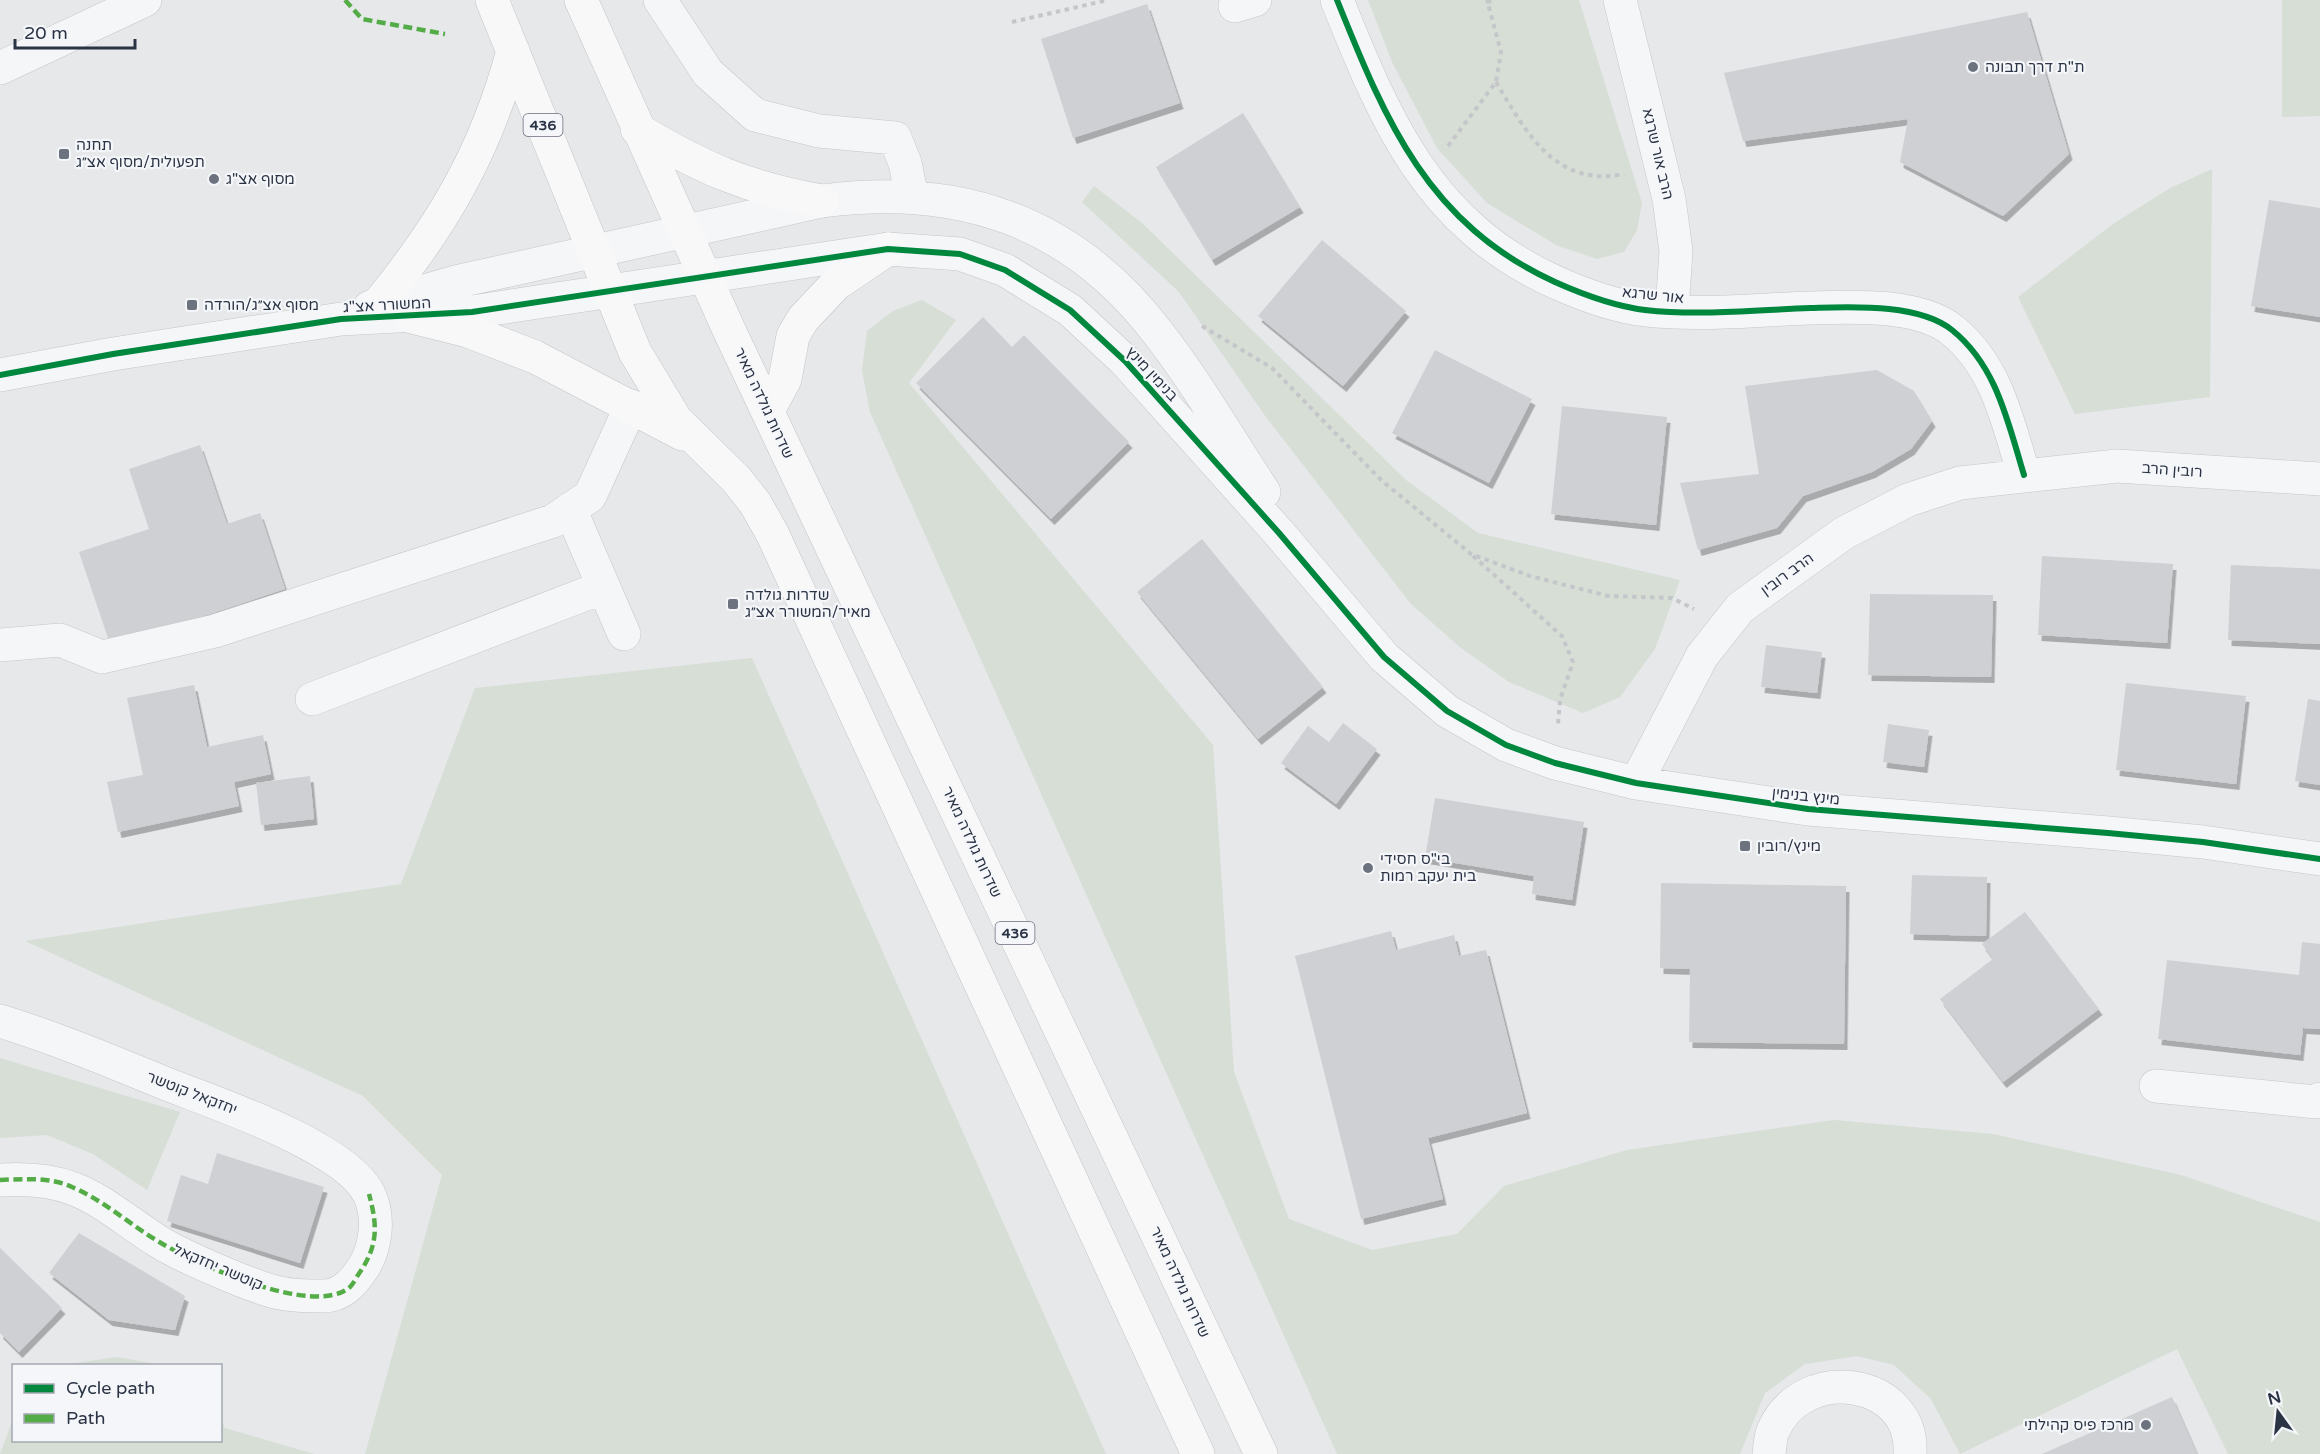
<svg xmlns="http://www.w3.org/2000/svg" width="2320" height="1454" font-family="'Varela Round','Noto Sans Hebrew',sans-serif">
	<defs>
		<filter id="shadow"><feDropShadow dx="3.5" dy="6" stdDeviation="0" flood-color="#0004"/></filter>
	</defs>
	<rect width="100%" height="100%" fill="#e6e8ea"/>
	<path fill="#d6ded6" d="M1368,0h211l63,203 -5,27 -13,22 -27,7 -41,-14 -69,-42 -50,-55 -45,-86z
		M2282,0h38v116l-38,1z
		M2212,169l-2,228 -135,17 -57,-117 95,-73 57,-36z
		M1094,186l48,37 264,257 72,53 202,47 -25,69 -35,48 -37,16 -74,-31 -48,-34 -50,-44 -145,-187 -87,-125 -97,-90z
		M922,300l34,20 -47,63 304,362 21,327 55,147 83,31 85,-16 47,-48 123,-36 207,-30 159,14 188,41 139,47v232h-92l-51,-105 -217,105 -29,-55 -37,-34 -37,-9 -52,8 -40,29 -25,61h-403l-467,-1042 -8,-42 5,-39 26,-20z
		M752,658l354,796h-741l77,-279 -79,-79 -338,-155 376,-57 74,-196z
		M0,1058l180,54 -33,78 -54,-36 -46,-19 -47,3z
		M117,1357l44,8h-99z
		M13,1419l1,21h206l1,-20 4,8 89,26h-314z"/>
	<path fill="#ced0d3" filter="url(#shadow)" d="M1147,4l33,99 -107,35 -32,-99z
		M2027,12l42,142 -66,62 -103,-54 8,-43 -165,22 -19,-68z
		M1243,113l57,94 -88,53 -56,-93z
		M2269,200l51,8v109l-69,-11z
		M1322,240l84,71 -63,75 -85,-70z
		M983,317l29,30 12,-12 105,107 -78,77 -135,-136z
		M1435,350l97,49 -43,84 -97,-50z
		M1877,370l37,21 18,30 -21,28 -39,23 -69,24 -26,32 -79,22 -18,-67 79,-9 -14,-88z
		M1562,406l105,11 -11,108 -105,-11z
		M200,445l27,79 33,-11 25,76 -174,58 -32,-95 70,-23 -20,-60z
		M1202,539l121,148 -65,52 -121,-147z
		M2042,556l131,8 -6,79 -129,-8z
		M2231,565l89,4v75l-92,-4z
		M1870,594l123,1 -2,82 -123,-2z
		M1766,645l56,7 -5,41 -56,-6z
		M2126,683l120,13 -10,88 -120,-14z
		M194,685l13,62 56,-12 8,39 -37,8 5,24 -121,26 -11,-50 36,-7 -16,-77z
		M2308,699l12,2v84l-25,-4z
		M1343,723l34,26 -41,55 -55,-41 27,-37 21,16z
		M1888,724l41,6 -5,37 -41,-5z
		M310,776l4,43 -53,6 -5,-42z
		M1435,798l149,24 -12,78 -40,-6 2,-18 -109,-18z
		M1912,875l75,2 -1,59 -76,-2z
		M1661,883l185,3 -2,158 -155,-2 1,-73 -30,-1z
		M2025,912l74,97 -96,73 -63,-83 53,-40 -11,-15z
		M1391,931l5,19 58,-15 5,21 27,-6 41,163 -99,25 15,61 -82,20 -66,-263z
		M2302,942l18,2v85l-17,-1 -3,27 -142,-16 9,-79 132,15z
		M217,1153l107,34 -24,76 -133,-42 14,-46 27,9z
		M79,1233l106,63 -10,34 -66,-10 -60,-47z
		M0,1248l62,60 -43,44 -19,-19z
		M2172,1397l25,57h-155z"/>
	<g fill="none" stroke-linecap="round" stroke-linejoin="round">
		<defs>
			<path id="minor" d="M660,0l48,73 47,42 64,16 76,7 10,25 7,34
				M1337,0c49,122 91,224 218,282 29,13 58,24 90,28 54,6 110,0 165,-2 41,-1 108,-5 142,22 45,36 56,93 72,145
				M1620,0l49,199 7,52 -4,60
				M1235,6l20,-6
				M0,68l145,-68
				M370,307l85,-25 367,-81c137,-18 250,19 336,132 39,50 71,106 106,159
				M0,375l113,-21 228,-35 131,-7 416,-63 72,5 45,16 65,40 55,51 154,172 105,124 63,54 59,34 49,18 81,20 172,26 300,24 95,9 117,17
				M570,509l54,125
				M0,645l60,-5 42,17 113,-26 338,-110 37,-25 41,-90
				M312,699l292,-112
				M1636,783l66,-127 38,-48 104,-75 64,-33 52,-17 157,-17 203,13
				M0,1021c58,18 113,41 169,64 49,19 177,62 200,109 11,23 7,54 -6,74 -10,15 -22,29 -42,28 -13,0 -28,0 -41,-3 -26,-5 -98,-37 -121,-51 -60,-39 -80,-67 -159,-62
				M2156,1086l160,16 4,-3
				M1769,1454c1,-7 1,-16 4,-23 30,-70 142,-52 137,23"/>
			<path id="major" d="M492,0l143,352 41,68 60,59 19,24 17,30 426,921
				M581,0l148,330 532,1124
				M637,129c65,39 110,59 185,72
				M378,304c65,-79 108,-153 135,-253
				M412,317l56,14 67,26 147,77
				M768,411l17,-32 8,-43 10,-17 33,-35 52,-35"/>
		</defs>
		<use href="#minor" stroke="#c4c6c8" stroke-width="34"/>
		<use href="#major" stroke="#c2c5c8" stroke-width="34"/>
		<path stroke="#c5c6ca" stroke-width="4" stroke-dasharray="4.5 4.5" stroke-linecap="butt" d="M1487,2l8,-2
			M1012,22l96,-22
			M1496,82c30,50 59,106 128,92
			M1448,146l48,-64 5,-30 -14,-52
			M1202,326l70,42 109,112 90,74 59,22 78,20 64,2 22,11
			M1473,556l89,80 11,26 -13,38 -2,24"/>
		<use href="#minor" stroke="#f5f6f7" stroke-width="33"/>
		<use href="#major" stroke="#f8f8f8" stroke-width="33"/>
		<path stroke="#54ac47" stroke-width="4.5" stroke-dasharray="9 4.5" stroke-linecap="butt" d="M345,0l17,19 83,15
			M0,1180c23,-1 51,-3 72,7 33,14 58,38 89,56 36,21 153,75 189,44 4,-4 7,-11 10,-15 19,-28 17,-48 9,-78"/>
		<defs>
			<path id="cycleway" d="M1337,0c49,122 91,224 218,282 29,13 58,24 90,28 54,6 110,0 165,-2 41,-1 108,-5 142,22 45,36 56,93 72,145
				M0,375l113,-21 228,-35 131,-7 416,-63 72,5 45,16 65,40 55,51 154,172 105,124 63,54 59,34 49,18 81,20 172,26 300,24 95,9 117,17"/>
		</defs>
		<use href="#cycleway" stroke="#f4f6f9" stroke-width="10"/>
		<use href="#cycleway" stroke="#00873e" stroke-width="6"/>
	</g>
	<g fill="#6c737f" stroke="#f4f6f9" stroke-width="2">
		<circle cx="1973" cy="67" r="6"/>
		<rect x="58" y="148" width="12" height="12" rx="3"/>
		<circle cx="214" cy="179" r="6"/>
		<rect x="186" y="299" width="12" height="12" rx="3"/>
		<rect x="727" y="598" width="12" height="12" rx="3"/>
		<rect x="1739" y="840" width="12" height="12" rx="3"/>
		<circle cx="1368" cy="868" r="6"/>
		<circle cx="2146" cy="1425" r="6"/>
	</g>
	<g text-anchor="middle" stroke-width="4.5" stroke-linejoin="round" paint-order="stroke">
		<g fill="#f4f6f9" stroke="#676e7b" stroke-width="1.5">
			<rect x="523.5" y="114" width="39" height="22" rx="4.5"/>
			<rect x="995.5" y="922" width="39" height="22" rx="4.5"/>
		</g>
		<g font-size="14" font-weight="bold" fill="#2b3445">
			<text x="543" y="130">436</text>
			<text x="1015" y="938">436</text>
		</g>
		<g font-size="15" fill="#2b3445" stroke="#f4f6f9" text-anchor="start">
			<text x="1985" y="72">ת"ת דרך תבונה</text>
			<text x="76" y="150">תחנה<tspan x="76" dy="17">תפעולית/מסוף אצ״ג</tspan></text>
			<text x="226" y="184">מסוף אצ"ג</text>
			<text x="204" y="310">מסוף אצ״ג/הורדה</text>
			<text x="745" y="600">שדרות גולדה<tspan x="745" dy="17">מאיר/המשורר אצ״ג</tspan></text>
			<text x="1757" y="851">מינץ/רובין</text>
			<text x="1380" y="864">בי"ס חסידי<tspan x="1380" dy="17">בית יעקב רמות</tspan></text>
			<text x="2134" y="1430" text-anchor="end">מרכז פיס קהילתי</text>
		</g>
		<g font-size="15" fill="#2b3445" stroke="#f4f6f9">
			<text transform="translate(1658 154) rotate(77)" y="5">הרב אור שרגא</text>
			<text transform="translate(1653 295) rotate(6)" y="5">אור שרגא</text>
			<text transform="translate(387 305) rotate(-3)" y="5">המשורר אצ"ג</text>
			<text transform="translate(1152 374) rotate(47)" y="5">בנימין מינץ</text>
			<text transform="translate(764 403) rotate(65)" y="5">שדרות גולדה מאיר</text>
			<text transform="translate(2172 470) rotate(4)" y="5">רובין הרב</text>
			<text transform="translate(1787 574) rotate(-36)" y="5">הרב רובין</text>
			<text transform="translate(1806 796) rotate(6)" y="5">מינץ בנימין</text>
			<text transform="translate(972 842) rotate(65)" y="5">שדרות גולדה מאיר</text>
			<text transform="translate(192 1093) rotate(21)" y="5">יחזקאל קוטשר</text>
			<text transform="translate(218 1267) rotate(23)" y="5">קוטשר יחזקאל</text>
			<text transform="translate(1180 1282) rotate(65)" y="5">שדרות גולדה מאיר</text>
		</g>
	</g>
	<rect x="12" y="1364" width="210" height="78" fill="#f4f6f9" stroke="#a4a8b1" stroke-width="1.5"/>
	<rect x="24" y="1384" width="30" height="9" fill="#00873e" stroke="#a4a8b1" stroke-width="1.5"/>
	<text x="66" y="1394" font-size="18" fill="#2b3445">Cycle path</text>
	<rect x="24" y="1414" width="30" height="9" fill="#54ac47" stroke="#a4a8b1" stroke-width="1.5"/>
	<text x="66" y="1424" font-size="18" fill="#2b3445">Path</text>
	<g transform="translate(2278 1412) rotate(345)" stroke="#f4f6f9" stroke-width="4.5" paint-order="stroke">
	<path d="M0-4.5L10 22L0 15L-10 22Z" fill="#2b3445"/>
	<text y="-9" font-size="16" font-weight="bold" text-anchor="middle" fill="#2b3445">N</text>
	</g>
	<path d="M15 39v9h120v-9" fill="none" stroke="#2b3445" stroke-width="3"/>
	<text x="24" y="39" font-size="18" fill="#2b3445" stroke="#f4f6f9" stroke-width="4.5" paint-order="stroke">20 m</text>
</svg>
